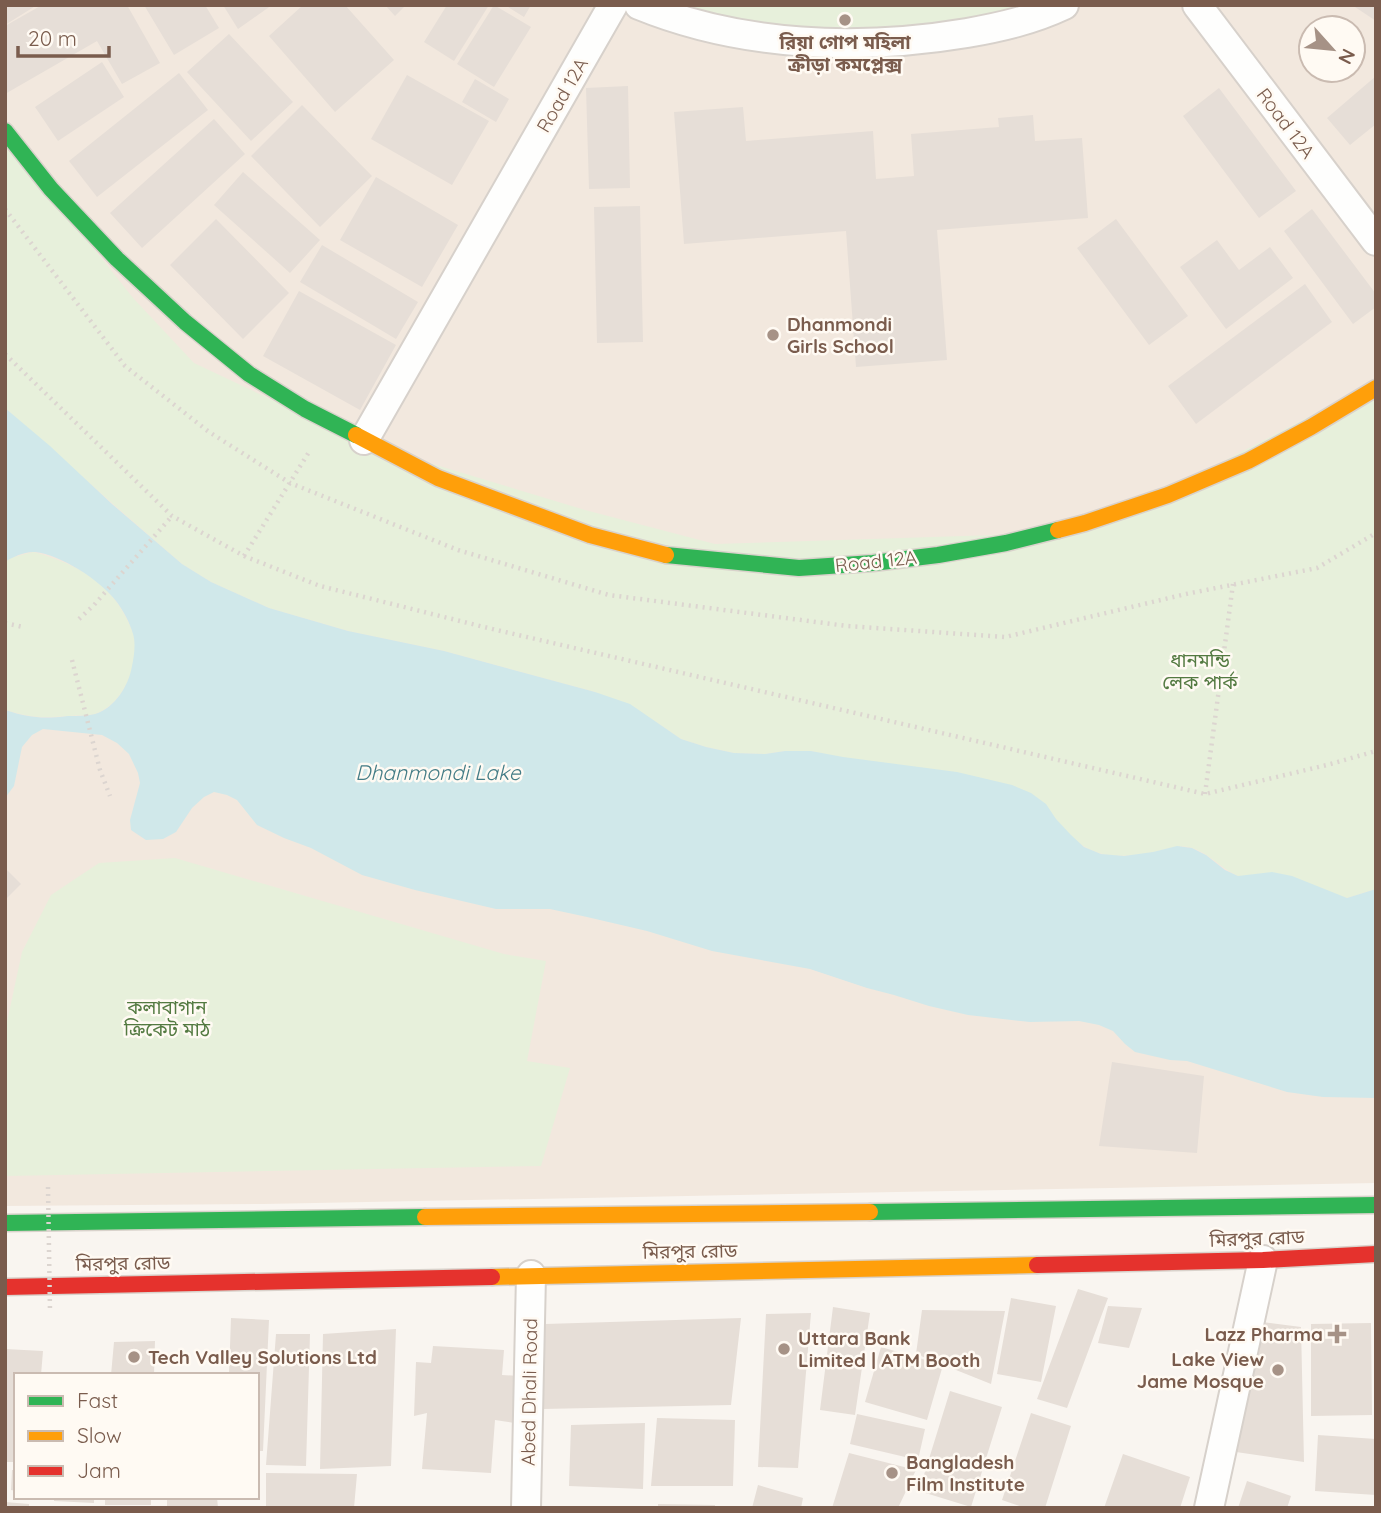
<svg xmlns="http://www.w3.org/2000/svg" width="1381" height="1513" font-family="Quicksand,'Noto Sans Bengali',sans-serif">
	<rect width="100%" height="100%" fill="#f9f5f0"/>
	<path fill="#f2e8de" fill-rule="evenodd" d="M5,5h1371v1178l-1113,21 -258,2zM1311,28h42v42h-42z"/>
	<path fill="#e7f0db" d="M662,5h371l-83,19 -79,5 -140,-4z
		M5,138l129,161 60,64 169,80 222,67 130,34 372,-12 289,-150v507l-29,9 -17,-5 -92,-17c-16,-7 -29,-23 -46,-28 -13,-4 -25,1 -38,4 -56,11 -77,-1 -109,-48l-234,-53h-26l-20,3 -31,-1 -28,-6 -25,-8 -25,-17 -61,-30 -151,-41 -96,-20 -79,-23 -58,-26 -29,-18 -69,-60 -108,-96z
		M33,552c31,8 62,22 82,48 7,9 14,22 18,33 9,27 -9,72 -38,81 -7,2 -18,1 -26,2 -26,2 -38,2 -64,-6v-147l5,-5z
		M175,858l329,96 42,7 -19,100 43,7 -29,98 -536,10v-145l17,-79 29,-57 48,-32z"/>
	<path fill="#d0e8ea" d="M5,408l45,38 62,58 70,60 29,18 58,26 79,23 96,20 151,41 35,12 51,35 25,8 28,6 31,1 20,-3h26l32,6 114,15 55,13 19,8 15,11 10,15 15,16 13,12 17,7 23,2 29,-4 24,-6 15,2 14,7 19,15 13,6 34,-4 20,4 55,22 29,-9v209l-53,-1 -36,-5 -100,-31 -17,-1 -35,-8 -10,-8 -12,-13 -14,-6 -20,-4 -49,1 -62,-7 -39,-9 -35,-11 -27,-7 -57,-19 -98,-18 -65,-20 -60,-14 -37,-8h-54l-81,-19 -53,-15 -51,-27 -27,-10 -27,-13 -20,-25 -10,-5 -13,-3 -10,5 -12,11 -16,24 -13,7 -17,1 -15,-10 -1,-10 10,-37 -2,-10 -9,-19 -12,-11 -15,-8 -59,-6 -11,6 -10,12 -8,39 -9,12v-88c25,8 38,9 63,6 9,0 19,0 27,-2 20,-6 34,-29 37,-48 2,-10 4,-22 1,-32 -3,-11 -10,-24 -17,-33 -16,-21 -55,-46 -81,-49 -9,-1 -23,5 -30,10z"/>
	<path fill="#e6ded7" d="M5,5h32l-32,20z
		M42,5h85l33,58 -38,21 -25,-43 -92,53v-68z
		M144,5h61l14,23 -45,27z
		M223,5h49l-34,24z
		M303,5h42l49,55 -59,52 -66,-76z
		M385,5h21l-11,11z
		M447,5h42l-35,56 -30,-19z
		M494,5l37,22 -37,60 -37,-23z
		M505,5h26l-7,12z
		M1352,5h24v16z
		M229,34l64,68 -42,39 -64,-69z
		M102,62l22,35 -66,44 -23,-34z
		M179,73l29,37 -111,87 -28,-36z
		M407,75l82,46 -37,64 -81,-46z
		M1376,76v48l-26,21 -23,-27z
		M475,79l34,20 -13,23 -34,-20z
		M628,86l2,102 -41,1 -3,-101z
		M1219,88l77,103 -37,27 -76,-102z
		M302,105l70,71 -52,51 -69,-71z
		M743,107l3,34 127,-10 3,48 38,-3 -3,-42 88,-7 -1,-9 35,-3 2,26 47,-3 6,80 -151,12 10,130 -91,7 -10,-136 -162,13 -10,-132z
		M214,119l31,35 -103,94 -32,-35z
		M243,172l77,68 -30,33 -76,-68z
		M376,177l82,48 -36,62 -82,-47z
		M640,206l3,136 -46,1 -3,-136z
		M1312,209l64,85v13l-23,17 -69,-93z
		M216,219l73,74 -46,46 -73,-74z
		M1116,219l72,97 -39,29 -72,-97z
		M1217,240l22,30 31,-23 23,31 -67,51 -46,-62z
		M322,245l96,57 -22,37 -96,-57z
		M1305,284l27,38 -136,102 -28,-38z
		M299,291l97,54 -36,65 -97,-54z
		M5,868l16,16 -16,16z
		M1112,1062l92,14 -7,77 -98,-7z
		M1078,1289l30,9 -41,110 -30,-9z
		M1011,1298l45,8 -15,76 -44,-8z
		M1108,1306l34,2 -13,40 -31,-5z
		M833,1307l37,6 -15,102 -35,-5z
		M922,1310l83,1 -14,73 -75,-30z
		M811,1313l-13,155 -40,-1 8,-153z
		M231,1318l38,2 -6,131h-6v-76h-28z
		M741,1318l-10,87 -188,4 2,-85z
		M1254,1321l47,6 3,135 -68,-10z
		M1371,1323l1,92 -61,1v-92z
		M396,1329l-5,137 -71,3 3,-135z
		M276,1334h34l-4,132 -40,-1z
		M155,1341l-1,34h-43l3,-33z
		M433,1346l71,4 -2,25 17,1 -4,47 -20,-3 -4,53 -69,-4 5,-56 -13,3 2,-54 15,1z
		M881,1347l62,18 -16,55 -62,-18z
		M5,1349l38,2 -2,24h-25v87h-11z
		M950,1391l52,16 -31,100 -52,-16z
		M1031,1413l40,13 -26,82h-20l-23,-8z
		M857,1414l68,15 -7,31 -68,-16z
		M657,1418l78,2 -2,66h-82z
		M645,1423l-2,66 -74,-3 2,-61z
		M1318,1435l58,4v56l-61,-4z
		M849,1453l67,17 -18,38h-66z
		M1123,1454l67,23 -10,31h-76z
		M12,1470h4v21l-5,-1z
		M266,1473l91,1 -3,34 -88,-2z
		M1247,1481l44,15 -4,12h-49z
		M758,1485l45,13 -2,10h-49z
		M54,1497h40v6l-40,-2z
		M105,1497h46v8h-46z
		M167,1497h50l1,11h-51z
		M5,1502l24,2v4h-24z
		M658,1504l57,1v3h-57z"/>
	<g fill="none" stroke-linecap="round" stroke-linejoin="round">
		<defs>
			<path id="street" d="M639,5c103,42 220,46 328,28 34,-6 65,-13 97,-28
				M1197,5l179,236
				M364,440l249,-435
				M526,1508l5,-233
				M1209,1508l54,-248"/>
			<path id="fast" d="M5,131l46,58 66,70 68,63 64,52 56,35 51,26
				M666,555l133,13 74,-5 65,-8 68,-12 52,-13
				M870,1212l506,-7
				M5,1223l420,-6"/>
			<path id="slow" d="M356,435l82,43 152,57 76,20
				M1058,530l27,-7 83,-28 80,-34 63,-34 65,-39
				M425,1217l445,-5
				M492,1277l545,-12"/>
			<path id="jam" d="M1037,1265l226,-5 113,-6
				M5,1287l487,-10"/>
		</defs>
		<use href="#street" stroke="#d7d1cb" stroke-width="32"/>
		<use href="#fast" stroke="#d9d2cb" stroke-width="19"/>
		<use href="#slow" stroke="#d9d2cb" stroke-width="19"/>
		<use href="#jam" stroke="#d9d2cb" stroke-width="19"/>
		<path stroke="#dcd5d0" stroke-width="4.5" stroke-dasharray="2 5" stroke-linecap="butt" d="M5,209l120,157 84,66 81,51 168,67 151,45 238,31 158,11 181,-43 131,-26 59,-35
			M5,354l167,162 72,40 76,30 168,42 717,166 122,-29 49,-14
			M244,556l65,-104
			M79,619l15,-14 78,-89
			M5,623l18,4
			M72,660l28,110 10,26
			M1205,794l28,-210"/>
		<use href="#street" stroke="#fefefd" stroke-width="28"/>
		<use href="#fast" stroke="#30b455" stroke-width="16"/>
		<use href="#slow" stroke="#ff9f0a" stroke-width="16"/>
		<use href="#jam" stroke="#e5322d" stroke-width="16"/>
		<path stroke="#dcd5d0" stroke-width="4.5" stroke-dasharray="2 5" stroke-linecap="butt" d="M48,1187l2,125"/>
	</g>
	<g fill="#a69286" stroke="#fffaf3" stroke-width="2.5">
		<circle cx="845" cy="20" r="7"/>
		<circle cx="773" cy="335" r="7"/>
		<path d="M1333.5 1323.5h7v7h7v7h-7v7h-7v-7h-7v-7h7z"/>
		<circle cx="784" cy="1349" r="7"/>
		<circle cx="134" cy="1357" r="7"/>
		<circle cx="1278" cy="1370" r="7"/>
		<circle cx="892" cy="1473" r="7"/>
	</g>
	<g text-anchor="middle" stroke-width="5" stroke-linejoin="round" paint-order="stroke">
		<g font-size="19" font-weight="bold" fill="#7a5c4d" stroke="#fffaf3" text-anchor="start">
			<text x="845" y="49" text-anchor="middle">রিয়া গোপ মহিলা<tspan x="845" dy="22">ক্রীড়া কমপ্লেক্স</tspan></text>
			<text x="787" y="331">Dhanmondi<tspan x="787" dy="22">Girls School</tspan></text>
			<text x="1323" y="1341" text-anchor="end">Lazz Pharma</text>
			<text x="798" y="1345">Uttara Bank<tspan x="798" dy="22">Limited | ATM Booth</tspan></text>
			<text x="148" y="1364">Tech Valley Solutions Ltd</text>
			<text x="1264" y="1366" text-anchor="end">Lake View<tspan x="1264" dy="22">Jame Mosque</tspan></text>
			<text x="906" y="1469">Bangladesh<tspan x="906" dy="22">Film Institute</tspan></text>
		</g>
		<g font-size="19" fill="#7a5c4d" stroke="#fffaf3">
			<text transform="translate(562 95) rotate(-60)" y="7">Road 12A</text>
			<text transform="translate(1286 123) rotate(53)" y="7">Road 12A</text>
			<text transform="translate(876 561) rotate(-6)" y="7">Road 12A</text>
			<text transform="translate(1257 1238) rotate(-2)" y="7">মিরপুর রোড</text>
			<text transform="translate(690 1251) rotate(-1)" y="7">মিরপুর রোড</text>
			<text transform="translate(123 1263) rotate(-1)" y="7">মিরপুর রোড</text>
			<text transform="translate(529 1392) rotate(-89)" y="7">Abed Dhali Road</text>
		</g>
		<g font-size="19" fill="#537a41" stroke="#fffaf3">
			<text x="1200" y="667">ধানমন্ডি<tspan x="1200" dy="22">লেক পার্ক</tspan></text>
			<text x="167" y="1014">কলাবাগান<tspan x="167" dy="22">ক্রিকেট মাঠ</tspan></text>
		</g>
		<g font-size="21" font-style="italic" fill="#437c86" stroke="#fffaf3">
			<text x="438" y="780">Dhanmondi Lake</text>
		</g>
	</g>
	<rect width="1381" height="1513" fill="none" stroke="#7a5c4d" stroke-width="14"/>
	<rect x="14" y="1373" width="245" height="126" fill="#fffaf3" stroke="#cabbb1" stroke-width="2"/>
	<rect x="28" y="1396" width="35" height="10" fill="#30b455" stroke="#cabbb1" stroke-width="2"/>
	<text x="77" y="1408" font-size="21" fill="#7a5c4d">Fast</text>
	<rect x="28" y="1431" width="35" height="10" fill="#ff9f0a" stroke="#cabbb1" stroke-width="2"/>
	<text x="77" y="1443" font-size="21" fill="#7a5c4d">Slow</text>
	<rect x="28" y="1466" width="35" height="10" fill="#e5322d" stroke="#cabbb1" stroke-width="2"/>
	<text x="77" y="1478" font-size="21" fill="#7a5c4d">Jam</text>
	<g transform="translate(1332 49) rotate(117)"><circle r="33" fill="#fffaf3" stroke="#cabbb1" stroke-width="2"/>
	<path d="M0-5L12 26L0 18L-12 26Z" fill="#a69286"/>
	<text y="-10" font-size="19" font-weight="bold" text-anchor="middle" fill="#7a5c4d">N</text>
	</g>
	<path d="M18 46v10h91v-10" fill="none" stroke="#7a5c4d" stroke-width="3.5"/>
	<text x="28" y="46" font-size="21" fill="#7a5c4d" stroke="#fffaf3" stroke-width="5" paint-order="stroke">20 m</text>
</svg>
